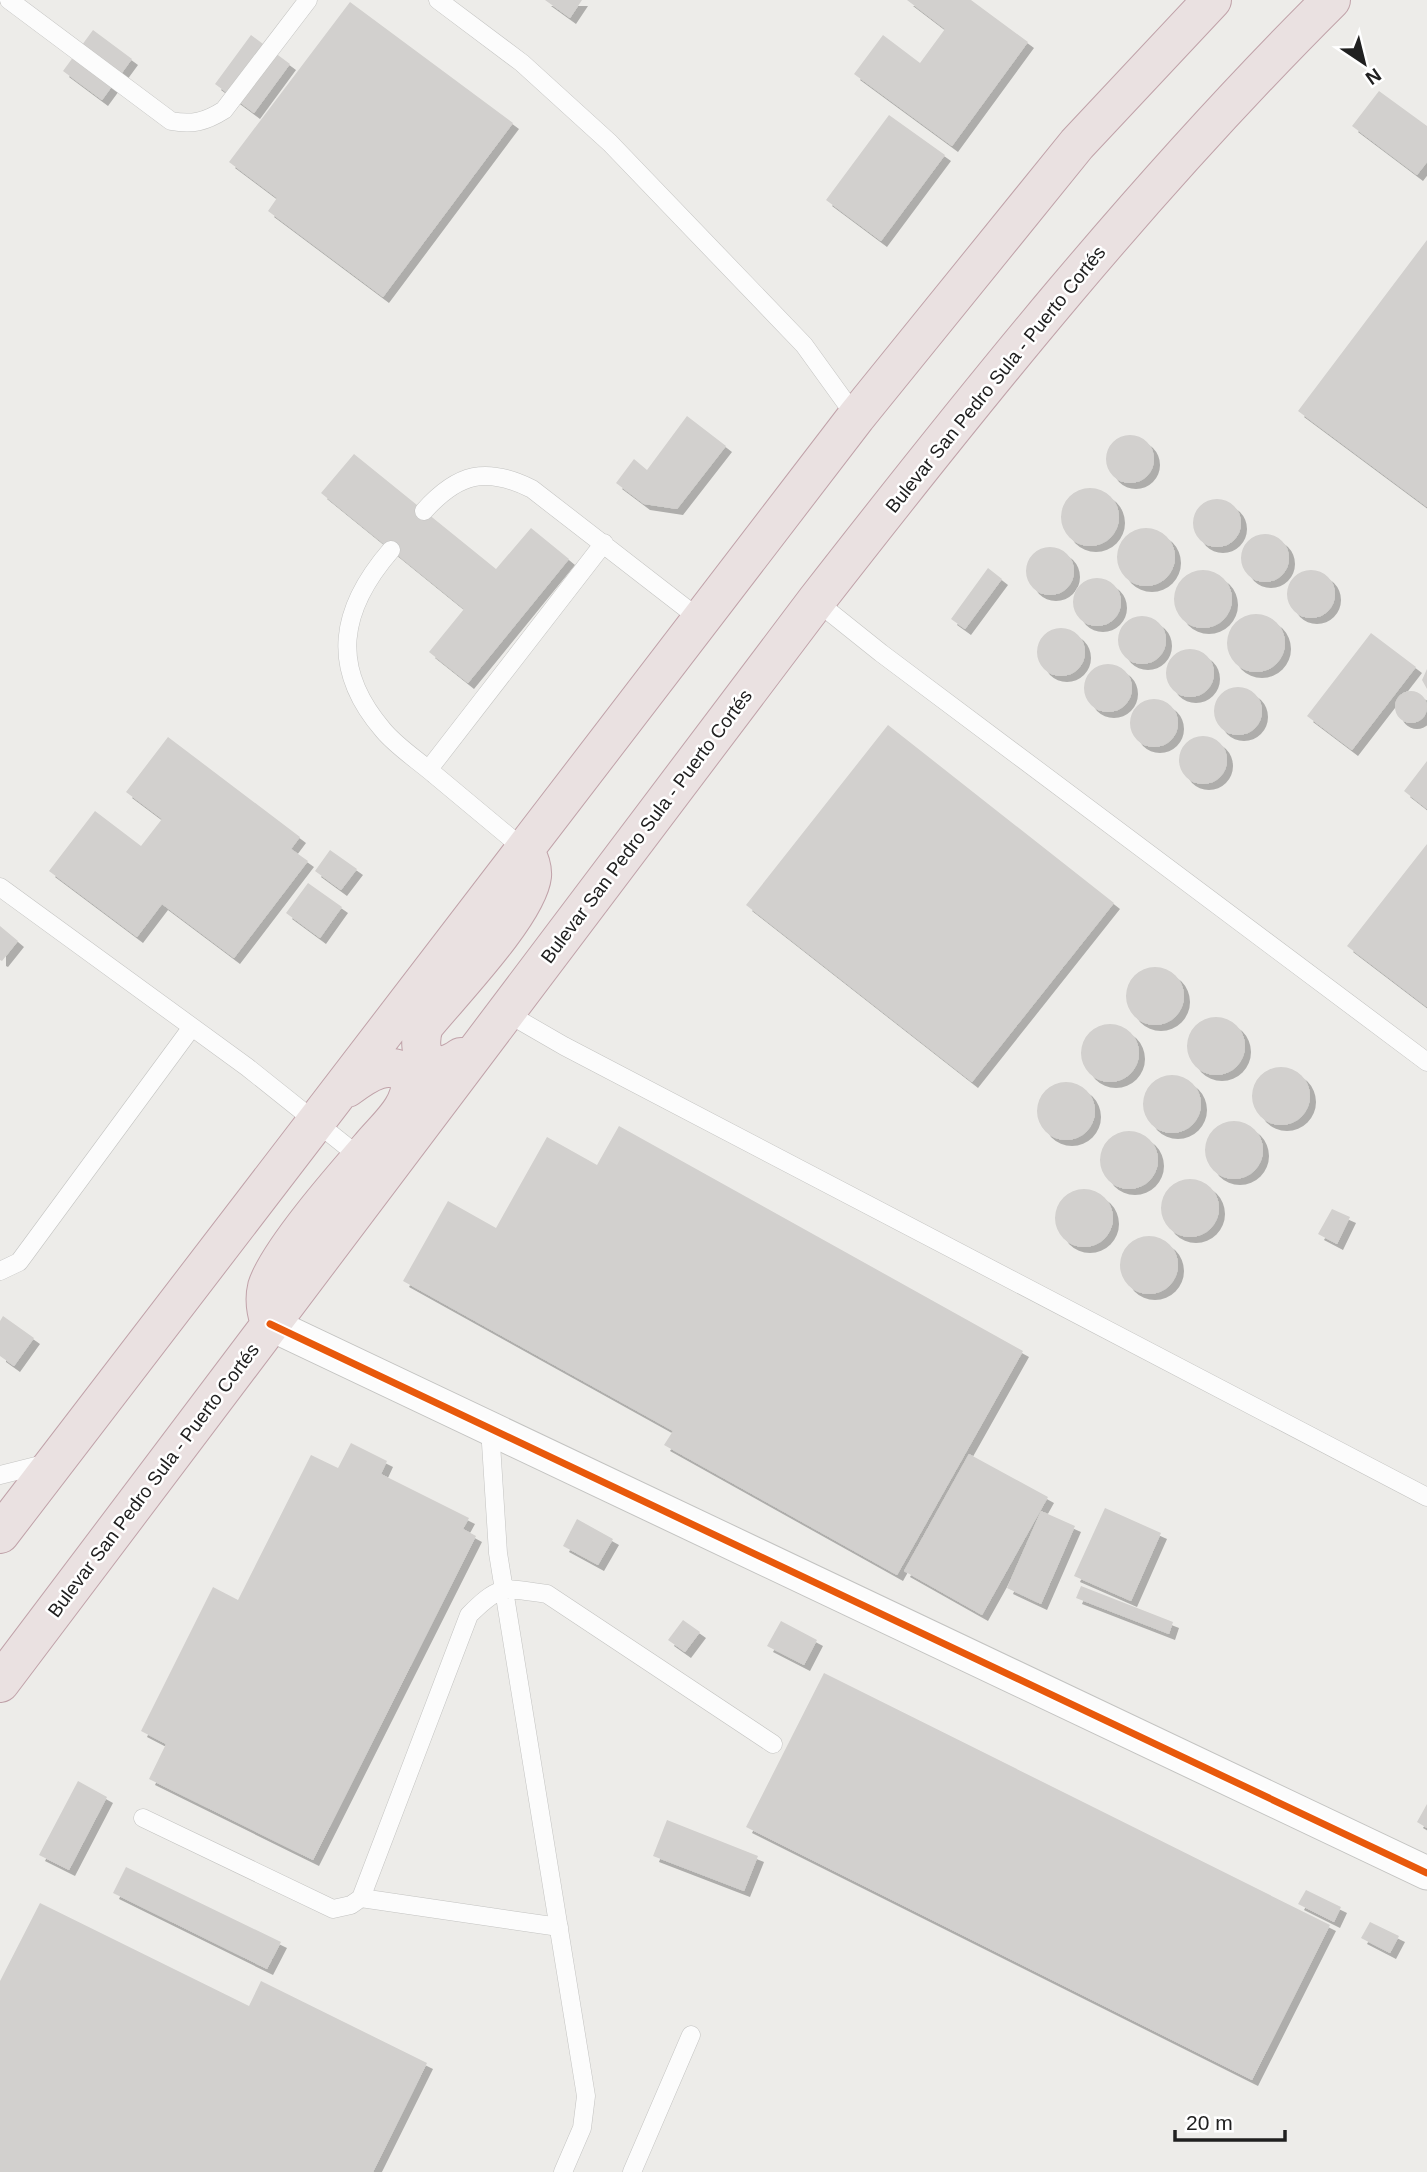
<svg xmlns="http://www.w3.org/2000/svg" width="1427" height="2172" font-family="Arial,sans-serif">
	<defs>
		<filter id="shadow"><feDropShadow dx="6" dy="6" stdDeviation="0" flood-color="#0004"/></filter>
	</defs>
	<rect width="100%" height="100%" fill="#edece9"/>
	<path fill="#d2d0ce" filter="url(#shadow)" d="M545,0h37l-12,18z
		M907,0h64l57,42 -76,104 -98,-72 29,-39 37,28 25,-34z
		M350,2l163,121 -130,174 -115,-86 9,-13 -48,-36z
		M93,30l39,29 -30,41 -39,-29z
		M251,35l39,29 -36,49 -39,-29z
		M1379,91l48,35v36l-10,13 -65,-49z
		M889,115l56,40 -64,86 -55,-41z
		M1427,240v267l-129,-96z
		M687,416l39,30 -49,63 -33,-5 -28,-21 18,-24 13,11z
		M1106 459a24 24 0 1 1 48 0a24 24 0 1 1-48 0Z
		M354,454l142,115 35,-41 38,31 -101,124 -39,-31 35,-43 -143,-116z
		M1061 517a29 29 0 1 1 58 0a29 29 0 1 1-58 0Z
		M1193 523a24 24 0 1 1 48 0a24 24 0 1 1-48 0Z
		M1117 557a29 29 0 1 1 58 0a29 29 0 1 1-58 0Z
		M1241 558a24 24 0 1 1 48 0a24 24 0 1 1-48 0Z
		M1026 571a24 24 0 1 1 48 0a24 24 0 1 1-48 0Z
		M988,568l14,11 -37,50 -14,-10z
		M1287 594a24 24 0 1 1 48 0a24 24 0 1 1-48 0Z
		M1174 599a29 29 0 1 1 58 0a29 29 0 1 1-58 0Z
		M1073 602a24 24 0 1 1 48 0a24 24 0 1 1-48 0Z
		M1227 643a29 29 0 1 1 58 0a29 29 0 1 1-58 0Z
		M1118 640a24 24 0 1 1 48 0a24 24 0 1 1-48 0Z
		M1037 652a24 24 0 1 1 48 0a24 24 0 1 1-48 0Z
		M1371,633l45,34 -64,83 -45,-34z
		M1166 673a24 24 0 1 1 48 0a24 24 0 1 1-48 0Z
		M1084 688a24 24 0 1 1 48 0a24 24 0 1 1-48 0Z
		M1427,669v20l-5,-9z
		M1214 711a24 24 0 1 1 48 0a24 24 0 1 1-48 0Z
		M1395 707a16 16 0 1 1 32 0a16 16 0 1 1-32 0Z
		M1130 723a24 24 0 1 1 48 0a24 24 0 1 1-48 0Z
		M888,725l226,178 -142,179 -226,-177z
		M1179 760a24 24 0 1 1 48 0a24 24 0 1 1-48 0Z
		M168,737l132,100 -9,12 17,12 -74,97 -72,-54 -25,33 -88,-66 46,-60 46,35 21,-27 -36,-27z
		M1427,761v48l-23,-18z
		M1427,844v163l-80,-61z
		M330,850l27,19 -16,21 -26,-19z
		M308,883l34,24 -22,31 -34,-25z
		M0,926l18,15 -16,20 -2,-1z
		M1126 996a29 29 0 1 1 58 0a29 29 0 1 1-58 0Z
		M1187 1046a29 29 0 1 1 58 0a29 29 0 1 1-58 0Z
		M1081 1053a29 29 0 1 1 58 0a29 29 0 1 1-58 0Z
		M1252 1096a29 29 0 1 1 58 0a29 29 0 1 1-58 0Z
		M1143 1104a29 29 0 1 1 58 0a29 29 0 1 1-58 0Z
		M1037 1111a29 29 0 1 1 58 0a29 29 0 1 1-58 0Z
		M1205 1150a29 29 0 1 1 58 0a29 29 0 1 1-58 0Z
		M619,1126l404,225 -126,224 -233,-130 9,-14 -270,-150 45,-80 48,27 51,-91 50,28z
		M1100 1160a29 29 0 1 1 58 0a29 29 0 1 1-58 0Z
		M1161 1208a29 29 0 1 1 58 0a29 29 0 1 1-58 0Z
		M1055 1218a29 29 0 1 1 58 0a29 29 0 1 1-58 0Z
		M1332,1209l18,8 -13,27 -19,-10z
		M1120 1265a29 29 0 1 1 58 0a29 29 0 1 1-58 0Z
		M3,1316l31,22 -20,28 -14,-10v-35z
		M351,1443l36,18 -6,13 88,44 -6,11 13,7 -163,324 -164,-81 17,-35 -25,-13 72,-144 25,13 73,-145 27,13z
		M969,1454l79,43 -66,118 -78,-44z
		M1105,1508l56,25 -30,68 -57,-25z
		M1041,1511l34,15 -34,78 -34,-16z
		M577,1519l36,20 -15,26 -35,-19z
		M1081,1586l92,36 -4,12 -93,-36z
		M683,1620l17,12 -15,20 -17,-12z
		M781,1621l36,19 -13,25 -37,-19z
		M824,1673l506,252 -78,155 -506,-253z
		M78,1781l29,16 -38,73 -30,-15z
		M1427,1804v24l-10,-6z
		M667,1820l91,36 -14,35 -91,-35z
		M126,1867l155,75 -14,27 -154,-76z
		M1306,1890l35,17 -7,15 -36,-18z
		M40,1903l209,103 12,-25 166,82 -54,109h-373v-191z
		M1370,1922l29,14 -9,17 -29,-15z"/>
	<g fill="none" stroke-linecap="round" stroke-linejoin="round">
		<defs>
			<path id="lane" d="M9,0l162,121c21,4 34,1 53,-11l84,-110
				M438,0l84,63 88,80 194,202 52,72
				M424,511c34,-38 62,-45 108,-22l169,131
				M391,550c-51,59 -62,117 -8,180 14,17 36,31 52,45 30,25 60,50 90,75
				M816,601l65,52 546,409
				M429,769l175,-226
				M0,887l247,180 114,91
				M505,1012l59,34 863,451
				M0,1271l19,-9 173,-235
				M490,1428l8,125 88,543 -4,32 -19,44
				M0,1475l48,-12
				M143,1818l190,91 18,-4 10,-7 108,-283c32,-32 35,-27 78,-21l226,150
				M361,1898l198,29
				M632,2172l59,-137"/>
			<path id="street" d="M270,1324l1157,549"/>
			<path id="highway" d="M461,1057c-29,21 -47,0 -37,-31 25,-31 104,-113 108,-150 1,-9 -3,-18 -7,-26
				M270,1324c-4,-12 -6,-25 -3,-37 11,-35 78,-111 105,-142 17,-20 40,-38 39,-67 -21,-21 -44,-5 -64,10
				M0,1534l856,-1117 221,-273 135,-144
				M0,1683l816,-1082c162,-208 328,-415 515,-601"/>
		</defs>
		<use href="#lane" stroke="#c3c3c1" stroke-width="19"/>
		<use href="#street" stroke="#c3c3c1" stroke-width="35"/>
		<use href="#highway" stroke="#c0a2a9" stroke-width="40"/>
		<use href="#lane" stroke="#fcfcfc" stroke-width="18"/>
		<use href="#street" stroke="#fcfcfc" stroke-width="33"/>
		<use href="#highway" stroke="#eae1e1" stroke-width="38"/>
		<defs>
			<path id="cycleway" d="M270,1324l1157,549"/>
		</defs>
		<use href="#cycleway" stroke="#fff" stroke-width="11"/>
		<use href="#cycleway" stroke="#e8590c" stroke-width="7"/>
	</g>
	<g text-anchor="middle" stroke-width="5" stroke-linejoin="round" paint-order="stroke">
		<g font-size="19" fill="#202020" stroke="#fff">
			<text transform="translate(995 379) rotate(-51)" y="7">Bulevar San Pedro Sula - Puerto Cortés</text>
			<text transform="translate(646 826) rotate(-53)" y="7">Bulevar San Pedro Sula - Puerto Cortés</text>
			<text transform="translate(153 1480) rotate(-53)" y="7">Bulevar San Pedro Sula - Puerto Cortés</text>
		</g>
	</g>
	<g transform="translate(1364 63) rotate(145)" stroke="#ffffff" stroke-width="5" paint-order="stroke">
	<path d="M0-5L12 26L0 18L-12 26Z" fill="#202020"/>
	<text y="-10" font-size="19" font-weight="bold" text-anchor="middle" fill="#202020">N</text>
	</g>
	<path d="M1175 2130v10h110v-10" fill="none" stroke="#202020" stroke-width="3.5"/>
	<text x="1186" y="2130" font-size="21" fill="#202020" stroke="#ffffff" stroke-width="5" paint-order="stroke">20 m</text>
</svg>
